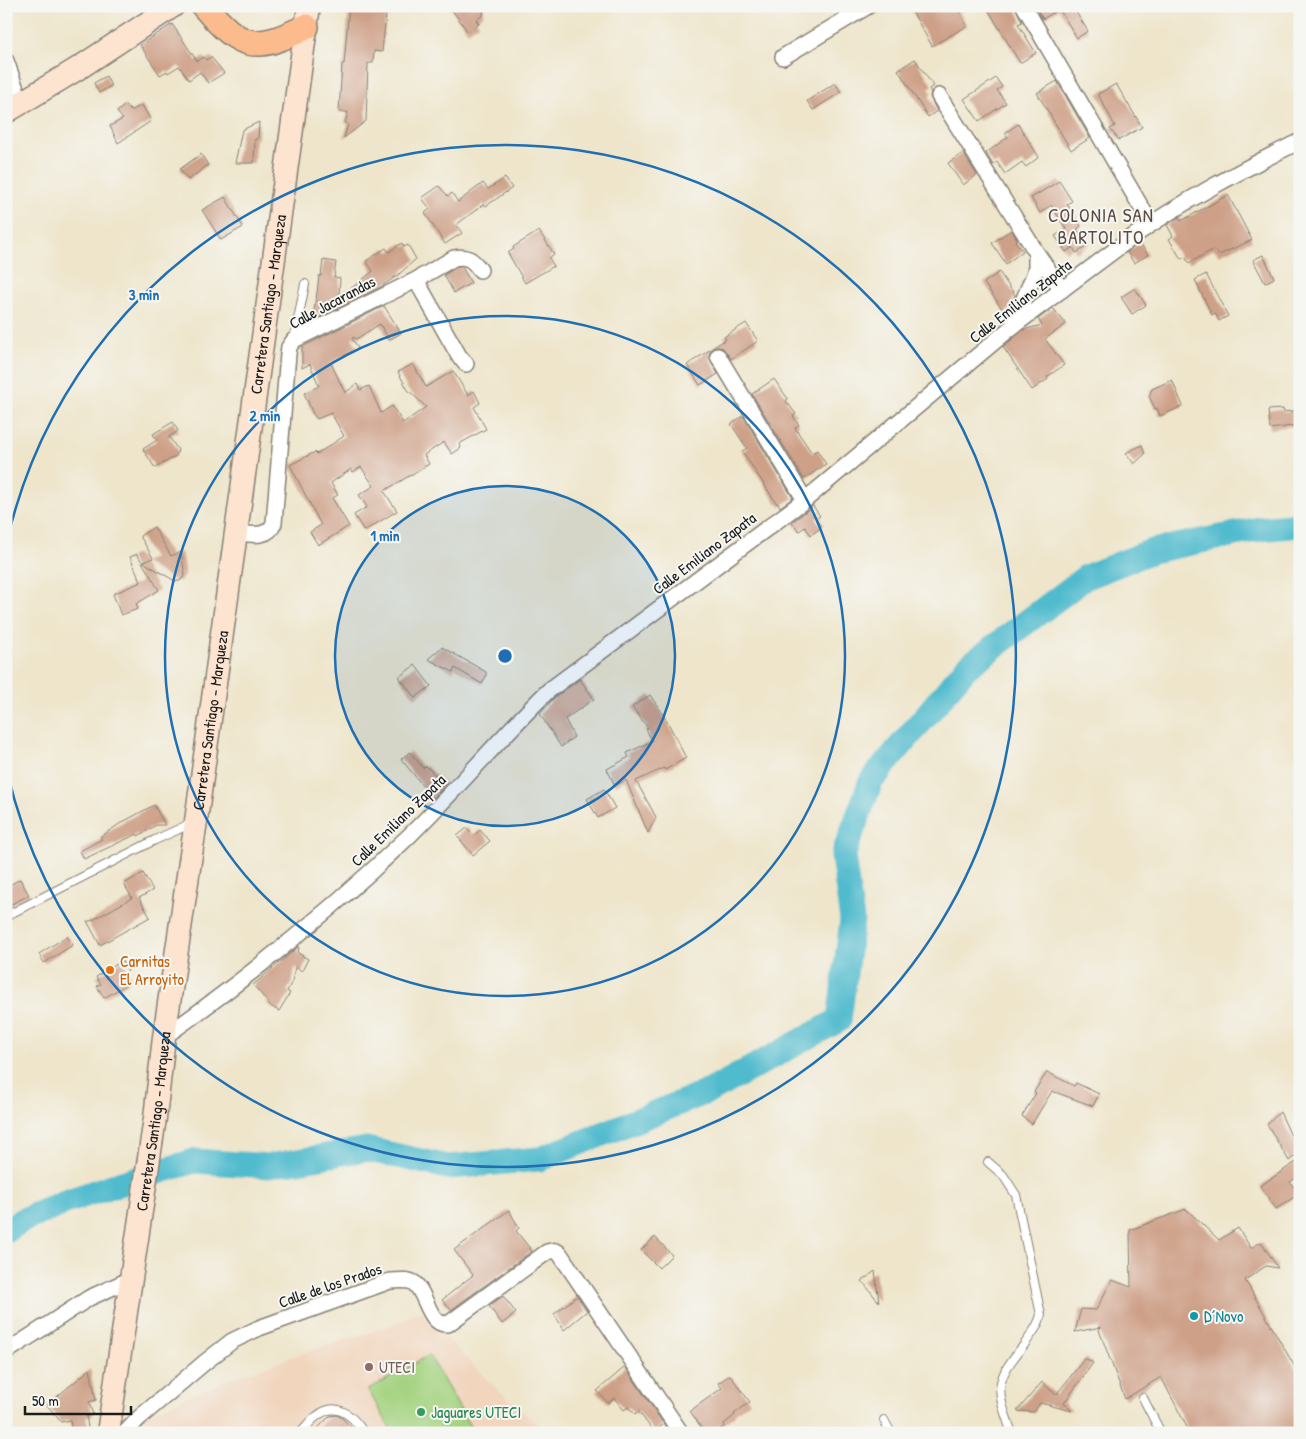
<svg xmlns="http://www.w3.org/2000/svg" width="1306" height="1439" font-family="'Patrick Hand',sans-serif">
	<rect width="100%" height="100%" fill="#f6f6f2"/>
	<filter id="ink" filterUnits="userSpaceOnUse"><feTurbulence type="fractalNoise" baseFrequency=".02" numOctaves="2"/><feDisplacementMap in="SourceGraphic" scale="10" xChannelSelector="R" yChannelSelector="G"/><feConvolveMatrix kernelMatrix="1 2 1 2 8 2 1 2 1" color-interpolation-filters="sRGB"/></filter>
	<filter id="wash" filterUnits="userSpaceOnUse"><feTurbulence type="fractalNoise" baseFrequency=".0096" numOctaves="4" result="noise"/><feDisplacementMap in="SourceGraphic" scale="20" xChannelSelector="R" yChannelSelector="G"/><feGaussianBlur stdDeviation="1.12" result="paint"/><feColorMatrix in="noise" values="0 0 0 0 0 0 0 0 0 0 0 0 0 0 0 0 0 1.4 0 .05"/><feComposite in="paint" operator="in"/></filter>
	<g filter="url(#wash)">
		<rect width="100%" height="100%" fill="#eee5cb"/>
		<path fill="#f1d5bd" d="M421,1312l65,67 60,54h-413l6,-15 83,-36 76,-27 83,-26z"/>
		<path fill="#a4d381" stroke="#60784e" d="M429,1355l45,78h-81l-25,-43z"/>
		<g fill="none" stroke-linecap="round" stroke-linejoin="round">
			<path stroke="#51bbce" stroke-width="25" d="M6,1231l13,-9 46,-20 44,-15 85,-26 75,5 97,-17 82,18 92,-8 172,-69 127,-70 13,-100 -9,-64 28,-75 95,-113 120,-91 66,-26 108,-22 40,-4"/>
		</g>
		<g id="blocks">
			<path fill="#cea088" d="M349,6h38l-5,46 -8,-1 -1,12h-5l-2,58 -22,17 4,-14 -3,-1 3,-11h-9l3,-48h2z
				M449,6h35l-1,9 -7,5 3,4 -11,8z
				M909,6h47l11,20 -35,20z
				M986,6h29l7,16 -4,2 18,29 -16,10z
				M1035,6h37l16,25 -11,7 -18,-29 -16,10z
				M172,24l25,37 7,-4 2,3 5,-3 13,16 -16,10 -8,-11 -11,8 -10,-14 -11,7 -1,-2 -7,4 -20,-30z
				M915,59l18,27 -4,3 2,3 -1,5 7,14 -9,6 -30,-47z
				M106,76l5,10 -12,7 -5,-10z
				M996,78l6,9 -5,3 9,13 -27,18 -15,-22z
				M1057,81l33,57 -19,12 -34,-57z
				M835,83l6,9 -28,18 -6,-9z
				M1116,84l26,43 -23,13 -9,-11 5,-3 -17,-32z
				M125,105l6,6 11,-6 9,16 -33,22 -8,-17 13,-7 -6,-7z
				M259,122l-1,17h-3l-1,24h-19l7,-33z
				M1018,124l21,33 -13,10 -4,-5 -17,12 -8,-12 -4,3 -7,-12 22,-16 -3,-4z
				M963,153l14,22 -14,10 -15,-22z
				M201,154l7,11 -20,15 -8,-11z
				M505,178l7,10 -26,18 -2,-2 -28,21 6,8 -17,11 -20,-31 5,-4 -8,-11 17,-12 9,10 4,-3 6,9 25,-19 5,6z
				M1059,181l13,20 -5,3 14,22 -4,3 11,17 -12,7 -3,-6 -7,5 -11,-16 11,-7 -15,-24 -11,8 -9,-15z
				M1228,195l24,45 -33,15 -5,-6 -25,14 -4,-6 -4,2 -12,-20 4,-3 -6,-11 12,-8 2,4z
				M225,197l18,30 -22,13 -19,-30z
				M1011,230l6,9 -2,2 8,10 -17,13 -14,-21z
				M539,231l15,23 -5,4 5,8 -29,17 -17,-30 6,-4 -1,-2z
				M402,243l2,4 4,-2 8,14 -18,16 -19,13 -67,33 5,-28 2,-17h2l2,-16 13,2 -2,15 6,1 -1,17 14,-8 20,-16 -7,-10 20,-13 3,4z
				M1140,243l8,12 -14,8 -7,-11z
				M1263,255l11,23 -9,5 -12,-23z
				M457,267h5l9,16 -17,10 -10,-18z
				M999,272l16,23 -6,15 -4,3 -21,-30z
				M1206,274l22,42 -9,5 -4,-8 -3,2 -17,-35z
				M1135,288l11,17 -14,9 -11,-17z
				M384,306l17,27 -12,7 -9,-16 -24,15 -2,-2 -2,1 6,10 -27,15 14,30 12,-9 3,6 9,-4 12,27 11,-7 11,17 23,-16 -18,-17 -10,-18 15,-8 13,23 27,-16 15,24 6,-4 6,12 -6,4 12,22 -27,15 2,4 -9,6 -8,-12 -20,13 5,9 -45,27 13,20 -33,20 -10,-16 13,-8 -8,-12 15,-9 -13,-19 -8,5 -2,-3 -20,14 7,12 -6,3 17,28 -31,19 -8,-13 11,-7 -31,-60 25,-13 2,2 27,-18 -13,-23 -14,6 -4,-5 -9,-21 15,-7 -9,-22 -8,4v-21z
				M1053,308l13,16 -21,15 19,26 -17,12 1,2 -16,11 -29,-43 20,-17 19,-5 -4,-6z
				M746,323l12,18 -27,18 -8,-11 -5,-1 -5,1 -3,4 -1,5 9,17 -18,11 -13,-20 39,-26 -2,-2z
				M774,379l14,20 -2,2 10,13 -3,2 6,9 -4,3 17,25 5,-3 9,14 -22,15 -52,-85z
				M1172,380l11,26 -23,10 -3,-8 -2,1 -6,-13 3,-7z
				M1283,409l1,3 16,-2v15l-30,4 -2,-19z
				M743,416l50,82 -13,9 -2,-4 -1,1 -35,-53 5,-3 -16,-24z
				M173,422l5,9 -9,6 9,13 -2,6 -21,12 -12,-19 14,-9 -4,-6z
				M1142,445l3,9 -11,10 -8,-11z
				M813,506l7,10 -4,3 6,8 -11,8 -6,-8 -6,4 -7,-9z
				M154,527l17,29 10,-4 4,23 -5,6h-5l-32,-19 10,-4 -13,-22z
				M137,554l22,36 -23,14 2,5 -17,6 -8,-21 28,-12 -11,-25z
				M442,647l44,25v4l-4,8 -27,-16 -2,4 -25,-13z
				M415,665l16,21 -16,12 -16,-21z
				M580,679l14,20 -29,20 9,18 -13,10 -21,-33 14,-16z
				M650,695l16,24 20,39 -21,12 -1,-2 -28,13 20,36 -8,16 -22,-53 -11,6 -8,-17 22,-12 -2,-4 25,-12 -6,-12 2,-1 -16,-21z
				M410,752l13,16 3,-2 20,19 -13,13 -32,-39z
				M604,789l11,19 -17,10 -11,-19z
				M154,805l11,20h-9l-18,11 -1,-2 -53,25 -4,-8 22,-12 -2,-2 21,-14z
				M467,828l7,7 6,-5 10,11 -17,14 -16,-19z
				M143,873l10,17 -14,8 11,19 -50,28 -13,-24h4l41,-23 -8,-14z
				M20,879l9,16 -23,12v-20z
				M67,936l6,9 -29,18 -5,-9z
				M299,946l-1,7 10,6 -6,12 -7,-4 -3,15 -5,9 3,2 -11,18 -12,-7 1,-2 -15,-17z
				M122,961l6,10 -4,3 5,9 -25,15 -7,-12 4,-2 -5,-7z
				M1047,1072l27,14 2,-3 23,11 -6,12 -41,-15 -20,33 -10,-8 14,-23 -2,-1z
				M1280,1112l19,41 -10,8 -22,-37z
				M1296,1162l4,6v7l-10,7 9,12 -23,15 -16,-23z
				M1186,1209l33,31 19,-12 13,20 10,-6 17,26 -12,-2 -21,14 55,96v57h-110l-29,-56 -36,22 -26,-69 2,-3 -26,5 6,-23 15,1 16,-30 19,7 -1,-57z
				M509,1210l10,18 -3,3 16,20 -81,59 -9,-10 31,-25 -19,-25z
				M655,1237l17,18 -13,13 -18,-18z
				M875,1271l4,31 -17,-21z
				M503,1296l13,17 -14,11 -13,-18z
				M577,1296l10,15 -23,19 -10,-16z
				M1085,1358l8,5 -29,40 8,8 -32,-8 -6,9 -17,-1 25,-29 14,13z
				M625,1367l39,57 -10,8 -16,-21 -3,3 -7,-7 -4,3 -10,-12 -6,5 -11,-12z
				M90,1369l6,31 -7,2 4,13 -7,1 3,17h-17l-2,-13 -9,2 -14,-17z
				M730,1375l20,27 -16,12 1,1 -11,9 1,2 -10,7h-10l-15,-22 32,-23 -4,-5z
				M337,1415l5,3 15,15h-44l17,-17z"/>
		</g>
	</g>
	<g filter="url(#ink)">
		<use href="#blocks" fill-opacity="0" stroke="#858074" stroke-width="1"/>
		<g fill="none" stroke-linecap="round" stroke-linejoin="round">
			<defs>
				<path id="service" d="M294,340l11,-56
					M6,916l149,-76 37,-17
					M988,1162l15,13 13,20 25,120c-3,12 -10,20 -17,30 -31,37 -28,44 -12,88
					M1143,1398l18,35
					M884,1420l7,13
					M300,1433c6,-5 10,-12 17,-17 20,-16 36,0 47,17"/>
				<path id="minor" d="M1024,6l127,218
					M783,57l85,-51
					M6,61l15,42
					M939,96l97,156v15l-2,8 -22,52
					M1036,252l26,38
					M416,280l43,76 7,8
					M718,356l87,144
					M236,533c14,1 32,6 38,-10l14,-169 1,-7 5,-7 122,-60 38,-22c13,-3 19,2 26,12
					M164,1037c86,-61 169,-128 245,-201 48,-47 91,-98 139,-145l257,-191 207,-173 119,-89c53,-38 111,-68 169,-97
					M6,1352l83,-54 42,-19
					M125,1433l14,-15 65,-55 28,-22 27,-13 131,-47c7,0 18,-2 24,2 13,10 14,43 34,41l99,-72c6,-2 9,-2 13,2l121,179"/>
				<g id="secondary">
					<path d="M6,112l76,-46 91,-60"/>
					<path id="s1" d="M108,1433l47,-315 9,-81 32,-216 113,-815"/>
				</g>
				<path id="primary" d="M204,6c38,44 50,46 102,21"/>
			</defs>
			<use href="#service" stroke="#858074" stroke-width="10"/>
			<use href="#minor" stroke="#858074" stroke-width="18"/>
			<use href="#secondary" stroke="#858074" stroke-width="25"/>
			<use href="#primary" stroke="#858074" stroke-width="28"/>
			<use href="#service" stroke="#fff" stroke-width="8"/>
			<use href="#minor" stroke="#fff" stroke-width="15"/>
			<use href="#secondary" stroke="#fde4d1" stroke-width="22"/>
			<use href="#primary" stroke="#fbbb8d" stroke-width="25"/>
		</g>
	</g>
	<circle cx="505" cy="656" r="170" fill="#1f6fb2" fill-opacity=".12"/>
	<g fill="none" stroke="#1f6fb2" stroke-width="2.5">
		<circle cx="505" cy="656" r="170"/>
		<circle cx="505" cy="656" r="340"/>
		<path d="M7 541A511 511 0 1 1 7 771"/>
	</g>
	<circle fill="#e8710a" stroke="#f6f6f2" stroke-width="2" cx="110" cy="970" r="5"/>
	<circle fill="#0f9aa8" stroke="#f6f6f2" stroke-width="2" cx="1194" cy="1316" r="5"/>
	<circle fill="#8d6e63" stroke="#f6f6f2" stroke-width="2" cx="369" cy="1367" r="5"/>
	<circle fill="#2e9e5b" stroke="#f6f6f2" stroke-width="2" cx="421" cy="1412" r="5"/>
	<g text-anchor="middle" stroke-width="4" stroke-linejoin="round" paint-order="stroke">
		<g font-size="16" fill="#1c1c1c" stroke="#f6f6f2">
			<text transform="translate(1020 301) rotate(-38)" y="6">Calle Emiliano Zapata</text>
			<text transform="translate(332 302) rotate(-28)" y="6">Calle Jacarandas</text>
			<text dy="6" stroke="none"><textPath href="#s1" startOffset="1140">Carretera Santiago - Marqueza</textPath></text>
			<text transform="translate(704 553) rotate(-37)" y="6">Calle Emiliano Zapata</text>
			<text dy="6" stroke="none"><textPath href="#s1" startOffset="720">Carretera Santiago - Marqueza</textPath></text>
			<text transform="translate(398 820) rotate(-44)" y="6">Calle Emiliano Zapata</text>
			<text dy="6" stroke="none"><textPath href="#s1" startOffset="315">Carretera Santiago - Marqueza</textPath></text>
			<text transform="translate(330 1285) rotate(-19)" y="6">Calle de los Prados</text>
		</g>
		<g font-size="16" fill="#c56008" stroke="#f6f6f2" text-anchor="start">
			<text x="120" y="967">Carnitas<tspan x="120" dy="18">El Arroyito</tspan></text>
		</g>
		<g font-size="16" fill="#0d838f" stroke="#f6f6f2" text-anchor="start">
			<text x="1204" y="1322">D´Novo</text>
		</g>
		<g font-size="16" fill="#785e54" stroke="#f6f6f2" text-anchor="start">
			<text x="379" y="1373">UTECI</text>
		</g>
		<g font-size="16" fill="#27864d" stroke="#f6f6f2" text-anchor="start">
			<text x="431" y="1418">Jaguares UTECI</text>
		</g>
		<g font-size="19" letter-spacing="1" fill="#5a4a42" stroke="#f6f6f2">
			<text x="1101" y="222">COLONIA SAN<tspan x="1101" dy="22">BARTOLITO</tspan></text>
		</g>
	</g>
	<circle cx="505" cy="656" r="8" fill="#1f6fb2" stroke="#f6f6f2" stroke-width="2.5"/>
	<g font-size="15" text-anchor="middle" font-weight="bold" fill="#1f6fb2" stroke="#f6f6f2" stroke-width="4" stroke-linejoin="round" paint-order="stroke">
		<text x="144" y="300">3 min</text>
		<text x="265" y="421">2 min</text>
		<text x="385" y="541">1 min</text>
	</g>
	<rect width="1306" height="1439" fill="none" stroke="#f6f6f2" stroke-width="25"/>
	<path d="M25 1406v8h106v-8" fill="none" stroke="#1c1c1c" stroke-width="2.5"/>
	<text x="32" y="1406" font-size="15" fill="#1c1c1c" stroke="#f6f6f2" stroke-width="4" paint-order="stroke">50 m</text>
</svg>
